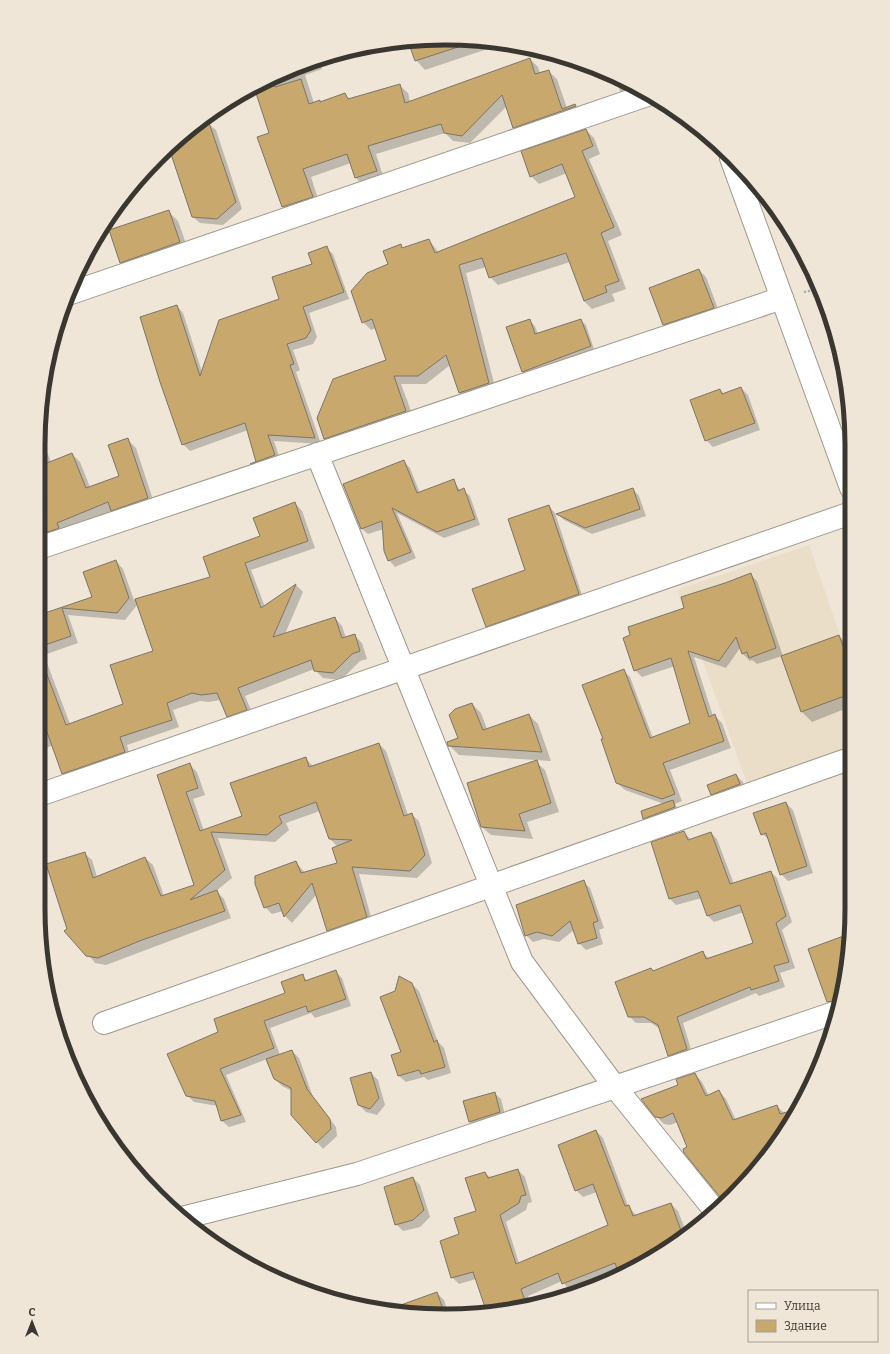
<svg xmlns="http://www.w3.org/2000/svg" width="890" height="1354" font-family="Bitter,serif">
	<rect width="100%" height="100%" fill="#efe6d8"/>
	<path fill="#eadec8" d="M809,545l41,119v83l-103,36 -70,-193z"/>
	<path fill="#0003" fill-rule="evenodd" d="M419,39l79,3 7,1 -80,27 -9,-10 -7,-20z
		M530,59l8,8 2,6 8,-2 9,8 10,29 8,-3 8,8 -61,22 -8,-8 -7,-21 -37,37 -17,-2 -8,-8 -69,21 8,25 -20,7 -8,-8 -5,-15 -40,14 9,28 -29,10 -8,-8 -13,-74 -13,-41 -7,-2 15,-10 54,-20 3,9 -17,6 9,28 5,-2 2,2 23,-9 6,5 49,-14 9,8 2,9z
		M615,77l34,16 -21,7 -8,-9z
		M205,117l2,7h2l7,6 26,79 -19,16 -23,-2 -7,-6 -23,-70z
		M586,130l8,8 6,16 -11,5 33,76 -14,6 18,48 -14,5 3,7 -23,8 -8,-8 -14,-39 -72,23 -8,-8 -4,-10 -20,6 30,118 -28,10 -8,-8 -10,-28 -24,19h-25l13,35 -81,28 -9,-8 63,-78 -11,-33 -5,2 -8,-8 26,-58 12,-18 3,3 25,-9 10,13 138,-56 -10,-24 -28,11 -8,-8z
		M168,211l10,10 11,31 -58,20 -10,-10z
		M326,248l7,6 16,45 -40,14 8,24 -4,7 -20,6 7,20 -4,2 25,72 -47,-3 7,21 -24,8 -5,-6 5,-2 -9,-32 -58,21 -7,-7 -6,-138 6,7 19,59 78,-73 33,-34z
		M699,270l7,7 14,37 -50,17 -7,-7z
		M529,320l6,6 3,8 42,-14 6,5 9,27 -66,25 -6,-5 -15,-45z
		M741,388l7,7 12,35 -47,17 -7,-7 14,-50 4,4z
		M128,440l8,8 19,58 -35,12 -7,-7 -49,20 -22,17v-102l5,6 4,10 21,-8 8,8 10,25 30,-10z
		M404,462l6,6 10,25 33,-12 8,10 2,-1 7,6 10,29 -36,13 -47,-25 19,45 -21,9 -6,-7 -5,-31 -16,5 -7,-6z
		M633,489l6,7 7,20 -54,18 -28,-14 -6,-6z
		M295,503l7,8 13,37 -64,22 14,37 31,-22 7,7 -18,42 50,-16 7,8 4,12 9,-2 7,7 5,16 -7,2 -19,19 -18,-2 -9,-9 -69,27 9,21 -19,7 -8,-8 -6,-16 -12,2 -9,-1 -27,9 6,17 -52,18 4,15 -60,21 -8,-8 -10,-28 -11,5v-135l51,-18 23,-36 7,8 11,31 77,-23 50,-40zM138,604l16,48 -30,52 -54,20 -26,-69 34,-12 -10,-28 57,5z
		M549,506l6,7 29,88 -91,31 -7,-6 40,-55z
		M750,574l7,7 26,75 56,-20 10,10 1,61 -38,15 -10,-10 -20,-56 -25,8 -5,-4 -2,1 -7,-7 -3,-6 -14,20 -32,-11 19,59h2l7,7 9,25 -61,22 12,31 -7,3 3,6 -31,11 -3,-3 20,-14 -39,-14 -8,-7 -13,-44 19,-69 7,7 23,61 39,-14 -17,-58 -33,11 -7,-7 50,-61 41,-25z
		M472,704l9,9 6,16 42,-14 9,9 13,37 -92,-6 -10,-10 10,-6z
		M379,744l7,7 22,64 3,-1 8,7 13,42 -15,15 -58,-4 14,50 -38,14 -7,-8 -11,-36 -25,29 -7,-7 -2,-5 -11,3 -7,-7 -11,-30 42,-15 9,11 33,-10v-16l-9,-9 -9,-27 -34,12 3,7 -14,12 -57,-4 14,40 -16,13 8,8 7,19 -125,47 -11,-2 -27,-34 16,-76 8,7 5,17 48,-19 8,7 11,31 31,-11 -37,-110 31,-11 8,8 8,23 -12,4 11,32 39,-14 62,-59 8,8z
		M536,762l9,8 14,42 -32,10 6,17 -42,-4 -9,-8z
		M736,775l7,7 3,9 -28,10 -6,-7z
		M786,803l7,7 20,63 -25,8 -7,-7 -11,-34 -8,-6z
		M684,832l7,8 20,-7 6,6 17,45 37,-12 6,6 15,44 -10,8 13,38 -15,5 5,14 -26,9 -3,-3 -73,30 10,33 -17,6 -7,-7 -9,-26 -9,-6h-15l-7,-7 22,-47 3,3 49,-19 7,6 44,-15 -10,-32 -30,10 -6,-6 -6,-18 -26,7 -6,-6z
		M849,843v20l-6,-18z
		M583,881l7,7 14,40 -5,2 4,14 -17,6 -7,-7 -5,-13 -15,12 -15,-3 -11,3 -7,-7z
		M849,944l-1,18 -10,47h-2l-8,-7z
		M335,971l7,7 9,28 -36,12 -4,-5 -41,15 10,27 12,-4 7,7 14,39 23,30 1,9 -14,13 -6,-7 -25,-51 -10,-5 -7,-7 -8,-20 -41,16 20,47 -17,5 -7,-6 -4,-15 -24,-4 -7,-7 33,-63 67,-38 15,-18 6,5z
		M412,984l7,7 19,51 6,6 7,25 -23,7 -4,-3 -18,5 -7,-6 -6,-20 9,-3z
		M371,1073l7,7 7,25 -8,10 -11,-3 -7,-7z
		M695,1074l7,8 7,14 10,-5 7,8 10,21 41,-14 8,8 11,-4 -45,68 -25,25 -41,-51 4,-5 -11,-25 -8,3 -6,-1 -8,-8 24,-30z
		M494,1093l7,6 5,20 -30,10 -6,-7 -6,-21z
		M596,1131l7,7 25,68 9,10 34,-12 7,7 9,23 -38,27 -29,12 -1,-2 -49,20 -8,-10 -34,15 3,9 -43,8 -12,-34 -17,5 -7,-7 8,-42 17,-23 8,-39 6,5 27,-8 7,7 7,25 -4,1 -2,7 -20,12 13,41 90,-37 -12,-34 -14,5 -7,-7z
		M413,1178l7,7 10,32 -10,10 -17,4 -7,-7z
		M437,1293l7,7 5,15h-30l-18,-2z"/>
	<path fill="#c8a86c" stroke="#7c7567" d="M419,39l51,2v2l-55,18 -7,-20z
		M530,58l5,16 14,-4 13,39 13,-5 1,2 -63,22 -11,-33 -40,41 -18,-3 -3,-9 -73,22 9,25 -22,7 -8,-24 -44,15 10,28 -31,10 -25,-70 12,-4 -15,-46 11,-7 7,-3 3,10 26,-8 8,25 11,-4v2l25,-9 3,6 52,-15 5,19z
		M202,119l1,6 6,-2 27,79 -19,17 -25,-2 -23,-69z
		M586,129l7,17 -11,5 32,76 -13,6 18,48 -14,5 2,6 -23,9 -18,-48 -77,25 -7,-20 -23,7 30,118 -30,10 -13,-38 -28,21h-24l12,35 -82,28 -7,-21 16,-39 53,-19 -14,-41 -10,4 -11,-32 16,-18 21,-9 -5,-13 18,-7 1,4 27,-9 6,14 140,-56 -13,-33 -32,13 -9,-26z
		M169,210l11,32 -60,21 -11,-33z
		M327,246l17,46 -41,15 8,23 -5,8 -19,6 7,20 -4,1 25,73 -47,-3 7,20 -25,9 6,-2 -11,-39 -63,22 -22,-63 -20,-65 37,-12 23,71 19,-56 60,-21 -7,-22 40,-13 -4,-11z
		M699,269l15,39 -51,17 -14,-37z
		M530,319l5,15 46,-15 10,27 -69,26 -16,-45z
		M741,387l14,36 -50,18 -15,-41 30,-11 2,5z
		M128,438l20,60 -37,13 -3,-9 -51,21 2,5 -17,6v-69l30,-12 14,35 33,-12 -11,-31z
		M404,460l13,33 37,-14 4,12 6,-3 11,31 -38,13 -45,-24 19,44 -23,9 -4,-10 -2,-30 -21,8 -18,-45z
		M633,488l7,21 -55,19 -29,-14z
		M295,502l13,39 -63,22 16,45 35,-24 -23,53 62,-20 7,21 13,-4 5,17 -8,3 -19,19 -19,-2 -3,-11 -73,28 9,22 -20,7 -10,-24 -16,2 -9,-2 -25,10 5,17 -52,17 5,15 -63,22 -15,-42 -5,2v-69l1,-1 23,61 57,-21 -13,-39 43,-14 -18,-52 75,-22 -7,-20 57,-21 -7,-18z
		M549,505l30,89 -93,33 -14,-38 53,-19 -17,-51z
		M116,560l13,38 -12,15 -55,-5 9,28 -29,10v-32l50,-17 -9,-25z
		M751,573l25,75 -27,10 -2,-6 -5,2 -6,-17 -17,24 -31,-10 21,66 6,-3 9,27 -61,22 12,31 -13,5 -46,-16 -15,-44h2l-21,-54 42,-16 26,69 40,-15 -19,-65 -37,13 -11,-33 7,-3 -2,-8 56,-19 -3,-11 44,-14z
		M839,635l11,30v29l-49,18 -20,-56z
		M472,703l11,27 46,-16 13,38 -94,-6 -1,-4 11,-4 -9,-23 6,-6z
		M379,743l25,73 8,-3 13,42 -15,16 -58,-4 15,50 -40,14 -15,-48 -28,34 -5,-14 -15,5 -9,-24v-8l41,-15 5,12 36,-10 -5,-15 20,-8 -23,-1 -13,-37 -37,14 3,7 -15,12 -56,-3 14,38 -35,30 27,-10 8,21 -83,29 -44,18 -12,-2 -22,-25 3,-2 -21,-65 39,-12 8,26 52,-21 16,39 33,-11 -37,-110 33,-12 8,25 -12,4 14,39 42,-15 -12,-33 76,-26 3,10z
		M537,760l14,43 -32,11 6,17 -44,-4 -14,-44z
		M736,774l4,10 -29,11 -4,-10z
		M673,800l2,7 -32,12 -2,-8z
		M786,802l21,64 -27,9 -14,-42 -5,2 -8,-22z
		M684,831l4,9 23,-8 19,52 41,-13 15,45 -10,7 13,39 -15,4 5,15 -28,9 -1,-3 -73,30 10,32 -19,7 -10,-31 -14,-8h-16l-13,-35 36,-14 2,3 50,-20 3,8 47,-16 -13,-38 -33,11 -9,-25 -29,8 -18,-57z
		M584,880l14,41 -5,2 4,15 -19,6 -8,-23 -18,15 -15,-4 -12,4 -9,-31z
		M849,934l-1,28 -8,38 -13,2 -19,-53z
		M336,970l10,29 -38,13 -2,-6 -42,15 10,27 -54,21 21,46 -20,6 -6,-20 -29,-5 -19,-42 51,-22 -4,-13 71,-26 -4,-11 22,-8 2,7z
		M399,976l13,7 22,59 3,-2 8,27 -24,7 -2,-4 -21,6 -7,-21 10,-3 -21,-55 15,-6z
		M292,1050l15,39 23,30 1,10 -15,14 -25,-28v-27l-17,-9 -8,-20z
		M371,1072l8,26 -9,11 -12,-4 -8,-27z
		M695,1073l11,23 13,-6 14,30 44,-15 3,9 17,-5 -46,68 -26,26 -41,-50 -1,-4 4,-2 -14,-34 -11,5 -7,-1 -14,-18 37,-14 -2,-6z
		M495,1092l5,20 -31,10 -6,-21z
		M596,1130l29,76 4,-1 4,11 38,-13 12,33 -34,25 -30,13 -4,-11 -53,21 -4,-11 -37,16 6,17 -40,7 -14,-41 -22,6 -11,-37 19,-7 -5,-16 22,-7 -11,-33 20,-6 3,6 30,-9 8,26 -5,1 -2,7 -19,12 16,49 92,-39 -15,-41 -18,7 -17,-46z
		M413,1177l11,33 -11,10 -18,5 -11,-38z
		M437,1292l8,23h-26l-35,-4z"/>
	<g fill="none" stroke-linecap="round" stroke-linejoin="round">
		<defs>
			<path id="street" d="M68,294l582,-200
				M317,454l205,508 93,125 101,125
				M42,547l740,-249
				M42,794l809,-281
				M104,1023l745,-264
				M182,1218l175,-44 480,-162"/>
			<path id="secondary" d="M731,158l120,330"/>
		</defs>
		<use href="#street" stroke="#9e9688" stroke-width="24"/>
		<use href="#secondary" stroke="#9e9688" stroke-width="24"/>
		<path stroke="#afa89d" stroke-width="2.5" stroke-dasharray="2 2" stroke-linecap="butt" d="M804,292l15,-3"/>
		<use href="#street" stroke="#fff" stroke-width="22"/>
		<use href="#secondary" stroke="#fff" stroke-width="22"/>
	</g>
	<path d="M0 0H890V1354H0ZM445 45H445A400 400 0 0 1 845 445V909A400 400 0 0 1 445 1309H445A400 400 0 0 1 45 909V445A400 400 0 0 1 445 45Z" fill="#efe6d8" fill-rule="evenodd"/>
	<path fill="none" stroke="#3a3731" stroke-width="5" d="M445 45H445A400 400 0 0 1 845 445V909A400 400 0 0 1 445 1309H445A400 400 0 0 1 45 909V445A400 400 0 0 1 445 45Z"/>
	<rect x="748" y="1290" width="130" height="52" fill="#efe6d8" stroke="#a7a095"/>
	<rect x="756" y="1303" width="20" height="6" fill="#ffffff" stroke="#a7a095"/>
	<text x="784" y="1310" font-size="12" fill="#3a3731">Улица</text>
	<rect x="756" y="1320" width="20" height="12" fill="#c8a86c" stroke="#a7a095"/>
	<text x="784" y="1330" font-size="12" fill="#3a3731">Здание</text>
	<g transform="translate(32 1322)" stroke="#efe6d8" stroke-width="3" paint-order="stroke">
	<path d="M0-3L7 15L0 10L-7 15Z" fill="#3a3731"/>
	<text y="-6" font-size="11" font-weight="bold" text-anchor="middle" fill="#3a3731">С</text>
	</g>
</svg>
